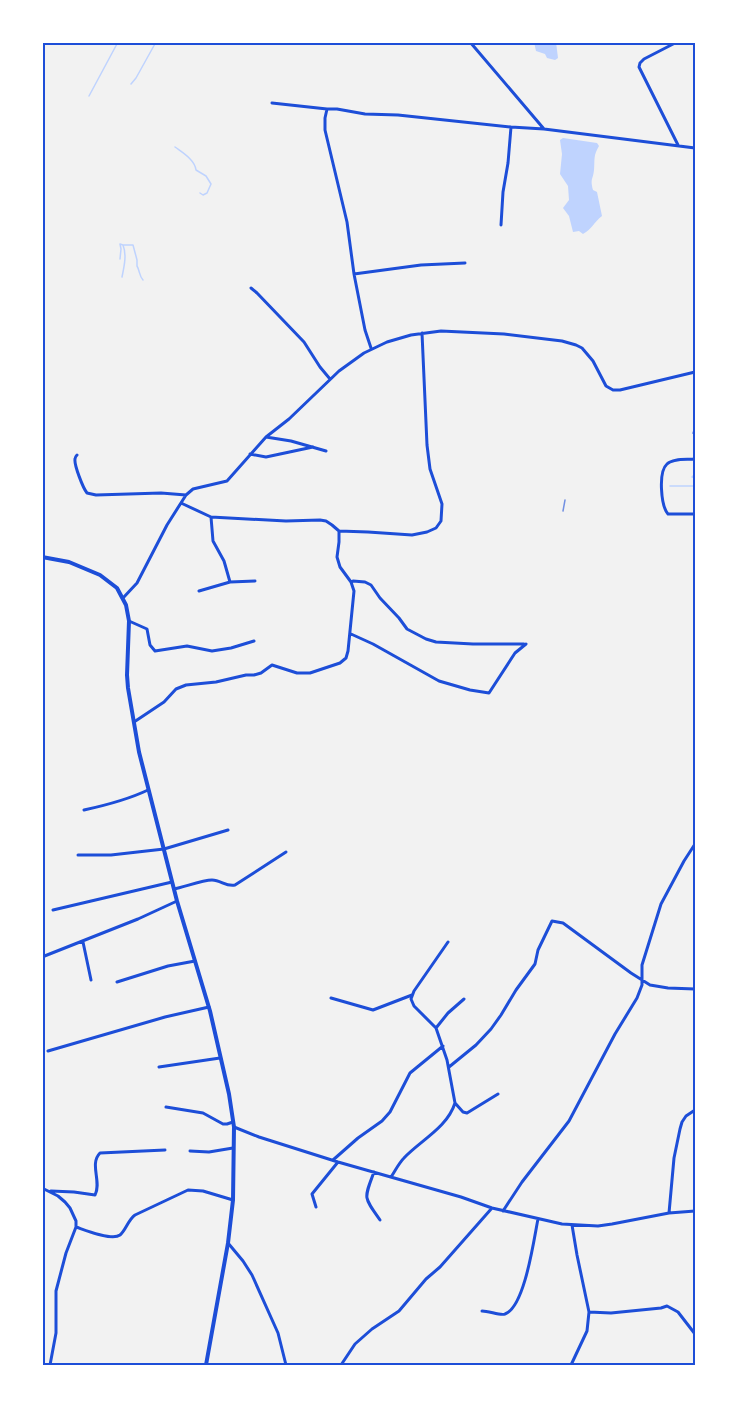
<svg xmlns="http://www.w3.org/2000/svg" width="737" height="1407" font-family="Literata,serif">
	<rect width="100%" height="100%" fill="#f2f2f2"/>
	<path fill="#bfd3fe" d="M534,42h22l2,16 -3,2 -8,-2 -2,-4 -9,-3z
		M563,138l34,5 2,3c-6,10 -4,13 -5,24 -1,10 -4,8 -1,20l4,2 5,24c-8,6 -10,13 -19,18l-4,-3 -6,1 -4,-16 -6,-8 6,-8 -1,-14 -8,-12 2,-20 -2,-14z"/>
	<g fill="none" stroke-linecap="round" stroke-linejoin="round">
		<path stroke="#bfd3fe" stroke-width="1.5" d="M131,84l5,-6 20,-36
			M89,96l29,-54
			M175,147c8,6 20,13 21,23l10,6 5,8 -4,9 -4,2 -3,-2
			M123,245h10l4,15v6c3,5 2,10 6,14
			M120,259l1,-10 -1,-5 3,1c4,10 1,22 -1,32
			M695,464l-1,11 -2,2 3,1v7
			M670,486h25
			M694,487l1,24"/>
		<path stroke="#1d4ed8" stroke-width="3" d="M470,42l74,87
			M677,42l-33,17 -4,4 -1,4 39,78
			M272,103l55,6h10l28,5 33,1 113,12 33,2 151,19
			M327,109l-2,9v12l22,92 7,52 11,56 6,18
			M501,225l2,-33 5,-29 3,-36
			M354,274l67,-9 44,-2
			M251,288l6,5 47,49 16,25 10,12
			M694,433l1,-4
			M266,437l25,4 35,10
			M250,454l16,3 47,-10
			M77,455c-1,1 -2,2 -2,4 -1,6 8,29 12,34l9,2 65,-2 25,2
			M695,459c-8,1 -22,-1 -28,5 -9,8 -6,42 1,50h27
			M339,531l29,1 44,3 15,-3 9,-4 5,-7 1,-17 -12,-35 -3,-24 -5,-112
			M230,582l25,-1
			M351,582l2,-1 12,1 6,3 9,13 19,20 8,11 19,10 10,3 37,2h51
			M199,591l31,-9 -6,-21 -11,-20 -2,-24
			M123,598l14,-15 30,-58 19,-30 7,-6 34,-8 39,-44 23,-18 50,-48 25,-18 23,-11 24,-7 30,-4 63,3 58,7 14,4 6,3 11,13 13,25 7,4h7l75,-18
			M129,621l18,8 3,16 5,6 32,-5 25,5 19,-3 23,-7
			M351,634l22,10 66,37 31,9 19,3 26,-40 11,-9
			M134,722l30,-20 12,-13 10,-4 30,-3 30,-7h8l7,-2 11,-8 25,8h13l30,-10 6,-5 2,-7 6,-60 -3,-9 -11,-15 -3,-10 2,-15v-11l-7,-6 -6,-4 -6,-1 -34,1 -75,-4 -30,-14
			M84,810c23,-5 43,-10 64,-20
			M78,855h33l53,-6 64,-19
			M174,889c10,-2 29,-9 38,-9 9,0 14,7 23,5l51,-33
			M53,910l119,-28
			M83,942l8,38
			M42,957l96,-38 39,-18
			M117,982l51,-16 27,-5
			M331,998l42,12 39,-15
			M436,1028l-22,-22 -3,-7 3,-8 34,-49
			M48,1051l117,-34 44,-10
			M159,1067l61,-9
			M449,1067l27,-22 15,-16 10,-14 15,-25 19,-26 3,-14 14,-29 11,2 68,50 19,12 18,3 27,1
			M455,1103l8,9 4,1 31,-19
			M166,1107l37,6 20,11h4l6,-2
			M234,1127l25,10 79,25 123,35 31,11 70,16 36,2 14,-2 57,-11 26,-2
			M190,1151l19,1 24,-4
			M333,1160l25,-22 24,-17 8,-9 20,-39 33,-27
			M374,1172c-10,27 -11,24 6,48
			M391,1177c4,-6 8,-14 13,-19 17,-18 43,-30 51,-55l-8,-43 -11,-32 12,-15 16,-14
			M42,1188l16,8 7,6 5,6 6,13v6l-10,26 -10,38v42l-6,32
			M51,1191l23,1 21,3c7,-13 -6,-31 5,-42l65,-3
			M316,1207l-4,-13 26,-32
			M503,1211l19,-29 47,-61 46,-87 22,-36 5,-13v-20l19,-61 23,-43 11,-17
			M669,1213l5,-55 6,-29 2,-7 4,-6 9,-6
			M76,1227c9,3 36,14 44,8 6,-5 8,-15 15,-20l53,-25 15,1 30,9
			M228,1243l15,18 9,14 26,58 8,32
			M482,1311c7,0 19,5 23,3 20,-7 29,-76 33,-95
			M589,1312l22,1 50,-5 6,-2 11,6 17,22
			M341,1365l14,-21 17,-15 27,-18 27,-32 14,-12 52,-59
			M571,1365l16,-34 2,-19 -12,-57 -5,-30"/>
		<path stroke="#1d4ed8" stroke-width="4" d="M42,557l27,5 31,13 17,13 9,17 3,16 -2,54 1,13 11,64 38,149 33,110 19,83 5,33 -1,73 -5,43 -22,122"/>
		<path stroke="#7290e2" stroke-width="1.5" d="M563,511l2,-11"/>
	</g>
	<rect width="737" height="1407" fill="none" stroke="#ffffff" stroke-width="87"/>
	<rect x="44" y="44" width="650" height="1320" fill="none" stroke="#1d4ed8" stroke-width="2"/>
</svg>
